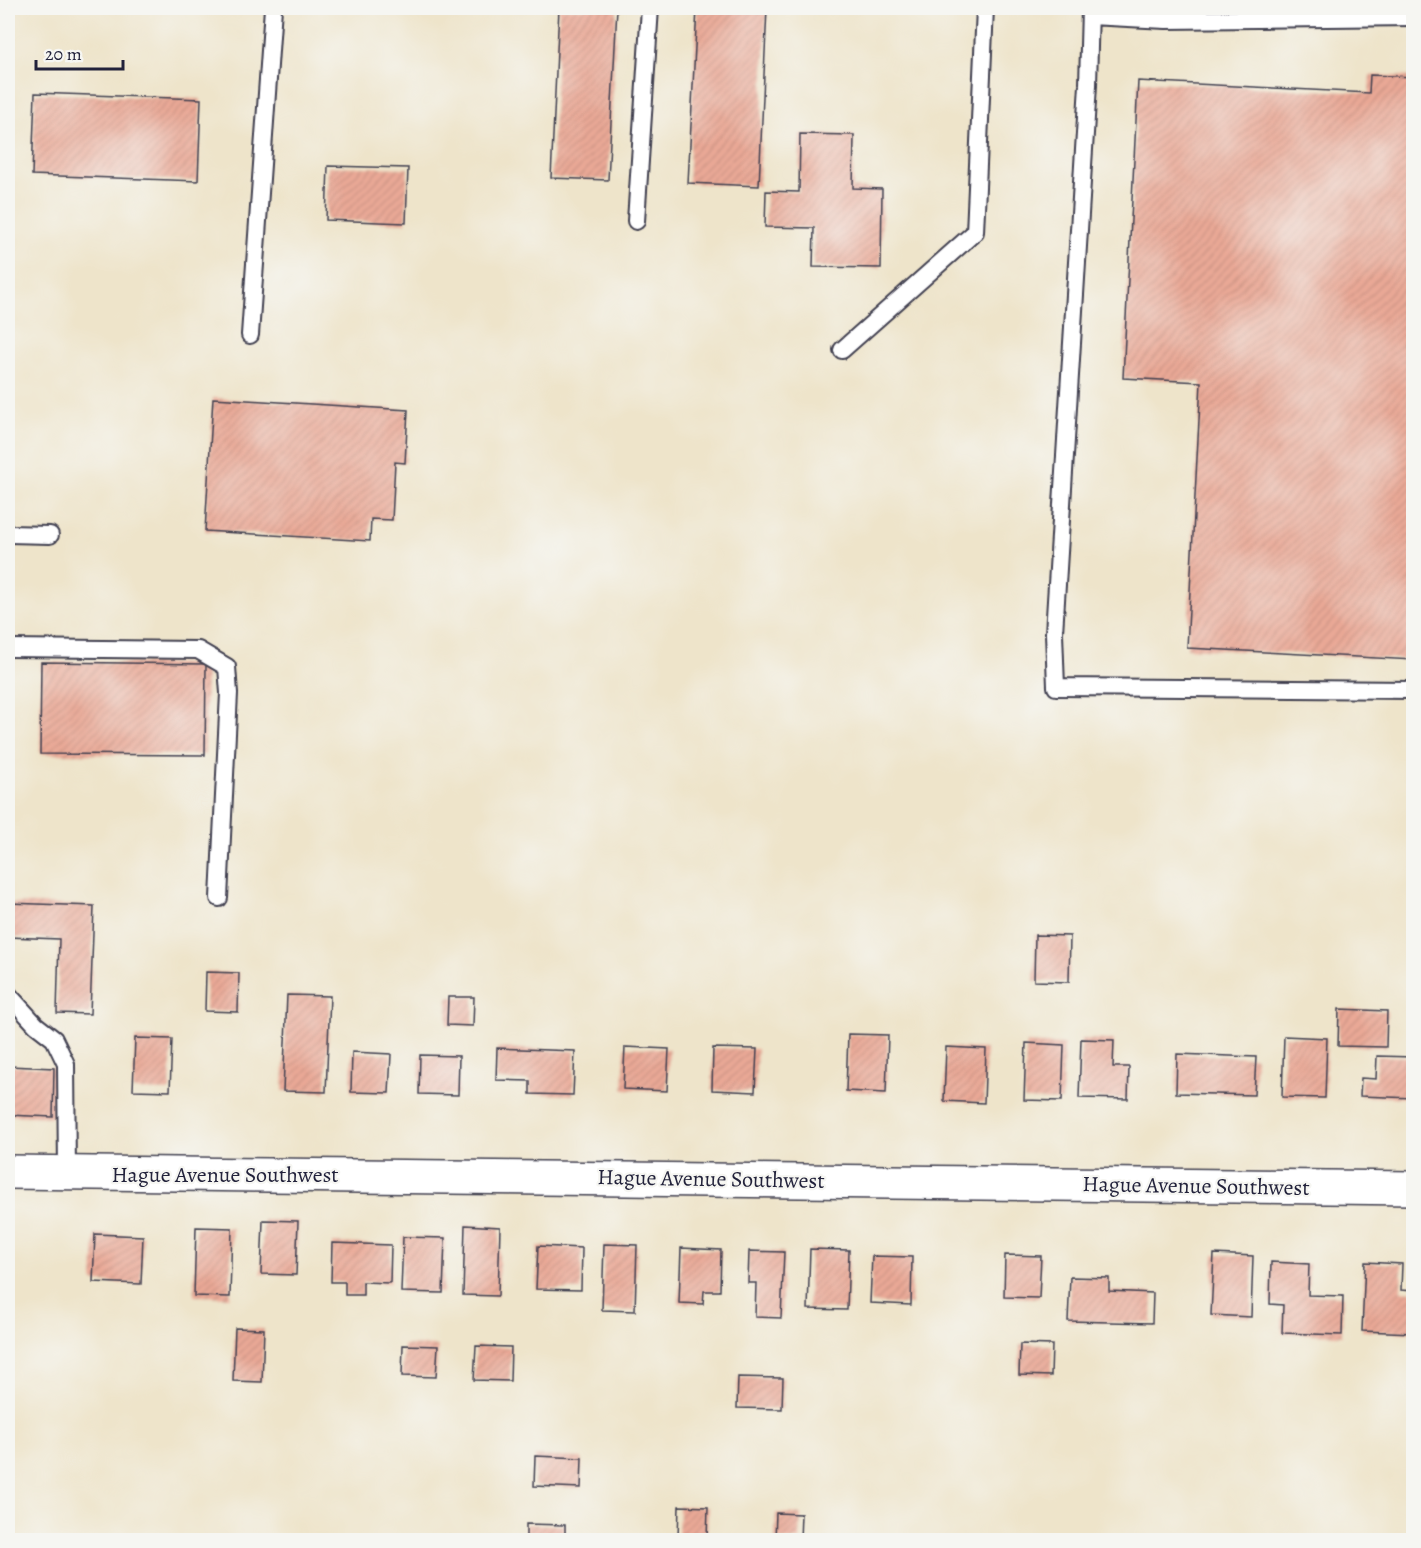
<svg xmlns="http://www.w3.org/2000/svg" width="1421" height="1548" font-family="Alegreya,serif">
	<defs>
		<pattern id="building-hatch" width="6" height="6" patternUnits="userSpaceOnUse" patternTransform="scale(1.5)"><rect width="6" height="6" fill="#eaa996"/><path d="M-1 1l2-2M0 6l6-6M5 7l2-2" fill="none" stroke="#c89182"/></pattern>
	</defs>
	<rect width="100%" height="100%" fill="#f6f6f2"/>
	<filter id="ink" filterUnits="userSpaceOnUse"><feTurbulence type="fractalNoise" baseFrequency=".0167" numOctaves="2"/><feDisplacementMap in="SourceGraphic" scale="12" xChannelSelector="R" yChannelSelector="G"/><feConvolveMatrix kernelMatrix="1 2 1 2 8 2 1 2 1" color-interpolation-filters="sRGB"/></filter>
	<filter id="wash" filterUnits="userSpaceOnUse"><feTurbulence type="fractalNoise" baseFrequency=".008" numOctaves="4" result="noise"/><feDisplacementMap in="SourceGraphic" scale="24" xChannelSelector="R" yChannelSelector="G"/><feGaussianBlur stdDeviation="1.35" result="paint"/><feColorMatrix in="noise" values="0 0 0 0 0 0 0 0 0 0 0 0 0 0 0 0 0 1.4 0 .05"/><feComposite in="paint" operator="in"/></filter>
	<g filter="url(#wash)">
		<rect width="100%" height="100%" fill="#eee4ca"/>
		<g id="blocks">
			<path fill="url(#building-hatch)" d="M559,8h58l-9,172 -57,-2z
				M697,8h70l-8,178 -71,-3z
				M1370,75l44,2v583l-227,-12 14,-266 -78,-4 15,-297 231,12z
				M35,93l166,6 -3,82 -166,-6z
				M800,134l54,1 -1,53 29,1 -1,79 -68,-1 1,-39 -49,-1 1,-36 33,1z
				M328,166l80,2 -2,55 -80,-3z
				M213,398l195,12 -3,53 -10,-1 -3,58 -21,-1 -1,22 -165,-10z
				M41,662l165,2 -1,91 -165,-1z
				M8,903l86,3 -4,108 -33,-1 2,-74 -51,-2z
				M1035,935l35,1 -1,46 -35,-1z
				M206,972l33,1 -1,39 -33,-1z
				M287,995l43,1 -4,96 -43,-1z
				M448,997h26l-1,29 -26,-1z
				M1339,1009l48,2 -1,36 -48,-1z
				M848,1034l40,1 -2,58 -40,-2z
				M1284,1036l43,2 -2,60 -43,-1z
				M135,1038l37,1 -2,52 -37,-1z
				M1081,1039l33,1 -1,27h16l-1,32 -49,-1z
				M1026,1043l38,2 -2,56 -38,-1z
				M625,1047l44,2 -2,42 -44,-2z
				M946,1047l40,2 -2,54 -40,-2z
				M497,1048l78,3 -2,44 -43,-1v-13l-34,-1z
				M713,1048l44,1 -2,43 -43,-2z
				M352,1052l39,2 -2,39 -38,-1z
				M1177,1054l79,3 -2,38 -78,-2z
				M420,1055l39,1 -1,39 -39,-1z
				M1377,1056l37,1v41l-54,-2 1,-18 15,1z
				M8,1066l46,2 -1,49 -45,-2z
				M263,1220l35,1 -2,54 -35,-1z
				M465,1225l35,2 -2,69 -35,-1z
				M196,1227l36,1 -2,69 -36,-1z
				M95,1234l48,2 -2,48 -48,-2z
				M403,1237l42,1 -2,55 -42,-1z
				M332,1243l59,2 -1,38 -27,-1v13h-18v-13h-14z
				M604,1244l33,1 -2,66 -33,-1z
				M538,1246l44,2 -1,42 -45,-1z
				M681,1248l40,2 -1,41h-16l-1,13 -24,-1z
				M810,1249l39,1 -2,60 -39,-1z
				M749,1251l35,1 -3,66 -26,-1 1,-34h-8z
				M1214,1254l39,2 -2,61 -40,-2z
				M1005,1255l36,1 -2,42 -35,-1z
				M872,1256l40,1 -1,48 -41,-2z
				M1271,1262l38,2 -1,31 35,1 -1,39 -60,-2 1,-28 -13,-1z
				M1365,1262l37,2 -1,26 13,1v42l-52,-2z
				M1070,1277l39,1v13l44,2 -1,30 -84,-2z
				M235,1328l29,1 -2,53 -29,-1z
				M1020,1344l32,1 -1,31 -32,-1z
				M403,1345l35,1 -2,31 -34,-1z
				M476,1346l35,1 -1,34 -36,-1z
				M738,1377l45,1 -1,31 -45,-1z
				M535,1456l47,2 -1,30 -47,-2z
				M679,1506l29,1 -1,31 -29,-1z
				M776,1513l25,1 -1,26h-25z
				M526,1524l39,1v15h-39z"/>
		</g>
	</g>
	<g filter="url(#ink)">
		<use href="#blocks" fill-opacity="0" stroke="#413f50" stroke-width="1.5"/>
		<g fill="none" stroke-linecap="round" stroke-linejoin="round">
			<defs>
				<path id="service" d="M1090,8l-2,77 -34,548 2,54 358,3
					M1090,16l76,4 248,-3
					M636,221l14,-213
					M250,335l23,-327
					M842,350l133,-118 10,-224
					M8,534l42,1
					M8,648l190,2 29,17 2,26 -10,205
					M8,994l28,31 18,14 12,25 1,108"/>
				<path id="minor" d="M8,1172l1406,16"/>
			</defs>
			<use href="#service" stroke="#413f50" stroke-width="20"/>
			<use href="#minor" stroke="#413f50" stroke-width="36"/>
			<use href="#service" stroke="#fff" stroke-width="16"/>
			<use href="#minor" stroke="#fff" stroke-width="33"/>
		</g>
	</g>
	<g text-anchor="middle" stroke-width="4.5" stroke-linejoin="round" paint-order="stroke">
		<g font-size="22" fill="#22223b" stroke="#f6f6f2">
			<text x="225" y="1182">Hague Avenue Southwest</text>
			<text transform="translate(711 1178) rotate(1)" y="8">Hague Avenue Southwest</text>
			<text transform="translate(1196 1185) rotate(1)" y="8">Hague Avenue Southwest</text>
		</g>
	</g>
	<rect width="1421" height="1548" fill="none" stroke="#f6f6f2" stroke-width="30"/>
	<path d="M36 60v9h87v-9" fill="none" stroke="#22223b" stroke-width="3"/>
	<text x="45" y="60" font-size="18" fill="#22223b" stroke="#f6f6f2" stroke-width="4.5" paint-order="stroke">20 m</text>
</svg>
